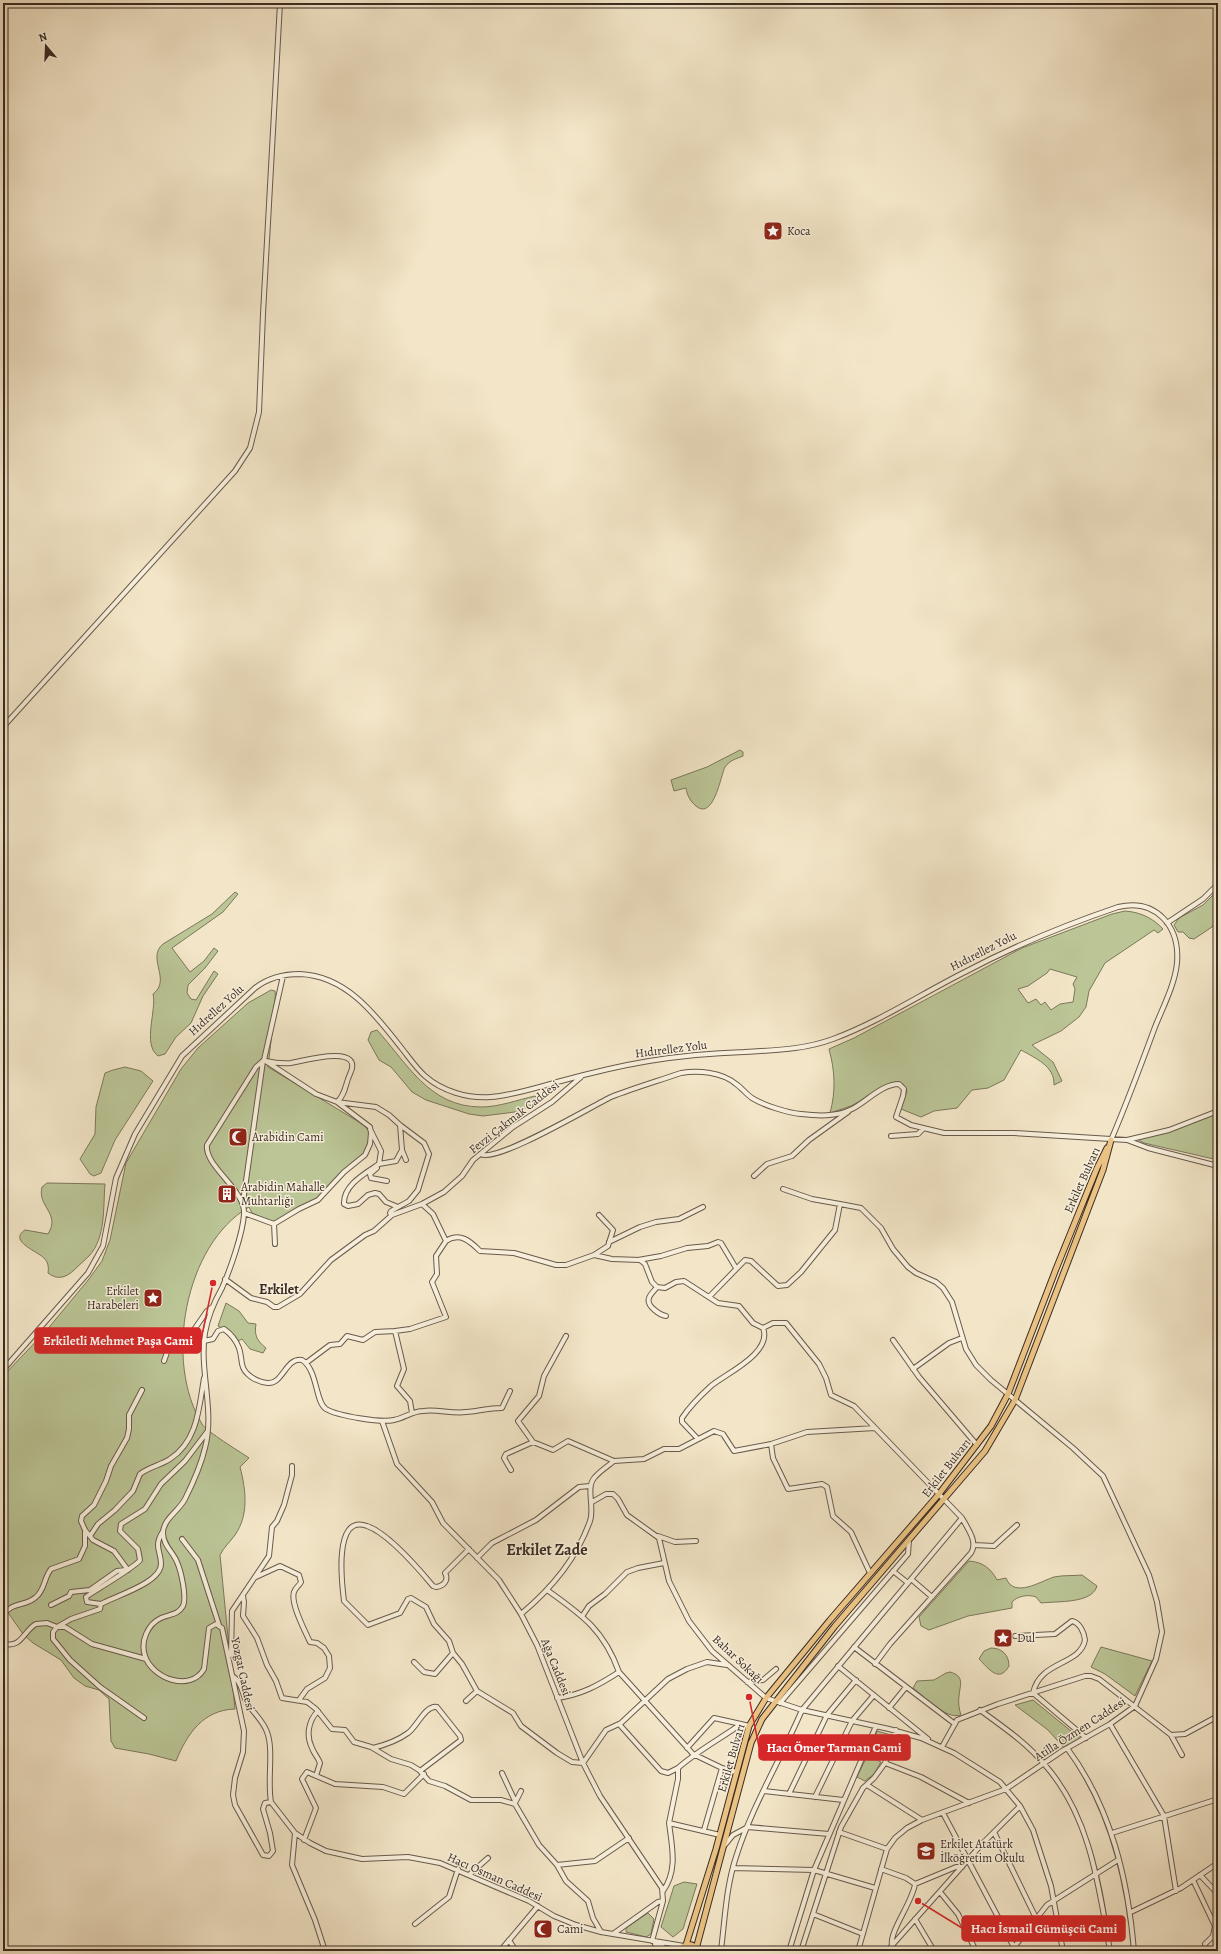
<svg xmlns="http://www.w3.org/2000/svg" width="1221" height="1954" font-family="Alegreya,serif">
	<rect width="100%" height="100%" fill="#f3e6c8"/>
	<filter id="stains"><feTurbulence type="fractalNoise" baseFrequency=".005" numOctaves="4"/><feColorMatrix values="0 0 0 0 .2 0 0 0 0 .09 0 0 0 0 .02 0 0 0 .5 -.17"/></filter>
	<radialGradient id="worn" r=".72"><stop offset=".6" stop-color="#630" stop-opacity="0"/><stop offset="1" stop-color="#630" stop-opacity=".3"/></radialGradient>
	<path fill="#bbc596" stroke="#7b785c" fill-rule="evenodd" d="M740,750l3,2v4c-7,3 -13,4 -18,11 -4,7 -11,54 -29,39 -6,-5 -9,-11 -10,-18l-12,3 -3,-11 36,-13z
		M1218,890v26l-6,11 -18,12 -5,-1 -6,-6h-5l-4,-7 5,-7 24,-13z
		M235,892l3,2 -15,18 -51,36 18,24 14,-11 10,-13 4,3 -13,17 -17,17 -1,8 4,6 5,1 18,-29 4,3 -15,22 -12,27 -15,14 -11,17 -7,2c-16,-12 -1,-46 -5,-62 19,-14 -7,-36 10,-50l49,-30z
		M1125,911c15,1 28,7 38,18l-5,4 -4,-3 -49,33 -16,28 -3,16 -7,10 -18,14 -29,14 21,17 9,19 -8,4c1,-19 -19,-27 -33,-35l-17,30 -16,8 -16,2 -15,18 -23,3 -13,6 -20,-8 6,-18 -4,-7 -11,1 -41,21 -21,7c6,-22 5,-42 -1,-64l25,-11 168,-90 90,-34zM1050,969l27,8 -4,7 2,5 -2,13 -13,2 -9,6 -6,-8 -4,3 -5,-6 -8,4 -10,-14 10,-3 19,-13z
		M271,990l4,1c2,4 -6,66 -7,76l96,58 8,10 -2,13 -49,50 -48,25 -21,-10 -3,-6c-65,38 -85,155 -47,217 5,8 37,27 47,34l-9,9c6,23 9,48 -5,68 -5,7 -11,12 -15,20l15,154c-32,1 -48,25 -59,52l-27,-7 -34,-6 -4,-7 -2,-42 -10,-9 -14,-4 -11,-8 -13,-18 -28,-17 -10,-9 -14,-20 -4,-11 -2,-17v-210l43,-45 43,-52 13,-18 8,-21 16,-77 55,-94 17,-21 50,-45z
		M377,1030c30,33 52,77 104,77 18,0 36,-7 54,-11l3,3v4l-23,9 -32,4 -14,-2 -43,-14 -14,-8 -21,-25 -12,-7 -11,-20 3,-8z
		M125,1067l16,4 12,10 -38,59 -14,33 -7,3 -4,-2 -10,-15 15,-25 1,-27 9,-34 8,-3z
		M1218,1114v46l-74,-17 -9,-5 76,-23z
		M47,1183l58,1c-2,23 1,54 -16,72 -5,5 -11,10 -16,15 -8,7 -16,9 -25,2 1,-6 0,-11 -4,-15 -7,-7 -36,-17 -19,-28l23,4c13,-21 -11,-27 -6,-47z
		M226,1303l13,8 9,12 8,1c-2,11 1,17 10,24l-3,5 -13,-4 -8,-10 -4,2 -7,-9 -13,-6z
		M969,1561c13,1 22,7 28,19l9,-2c8,21 35,3 48,-1 9,-2 19,-1 28,-2l15,11c-5,18 -40,15 -56,17l-5,-6c-7,-3 -19,-1 -24,5v6l-44,8 -39,14 -8,-4 -2,-9z
		M1101,1647l51,14 -17,35 -30,-22 -14,-7z
		M991,1648c11,0 18,7 18,18 -10,18 -21,2 -30,-7l5,-8z
		M950,1672c15,4 10,13 9,24 -1,7 0,13 2,19 -15,5 -36,-18 -48,-27l4,-7 17,-1 12,-7z
		M1033,1700l49,40 -18,8 -16,-18 -33,-25z
		M877,1731l14,4 -5,22 -16,-5z
		M867,1756l14,6 -7,12 -9,7 -8,-4z
		M684,1882l13,2 -14,45 -10,8 -12,-10 13,-41z
		M648,1913l6,6 -3,15 -5,3 -20,-5v-4z"/>
	<g fill="none" stroke-linecap="round" stroke-linejoin="round">
		<defs>
			<path id="minor" d="M3,727l232,-256 15,-23 9,-36 4,-98 17,-311
				M1167,923l36,-24 15,-15
				M283,976l-19,84 -8,7 -49,78c-3,21 39,45 37,69 -1,19 -14,56 -22,74 -8,14 -14,28 -17,45 -6,38 10,77 0,115 -4,17 -12,35 -20,51 -6,12 -22,20 -22,34 0,12 10,19 14,29 4,9 10,35 6,44 -5,9 -13,8 -22,12 -13,6 -21,23 -16,38 7,22 45,37 59,13l5,-41 7,-4 6,4 22,103 -1,21 -8,26 -2,17 2,10 28,50 6,1 4,-5 -3,-18 -7,-24 2,-6 6,-1 24,31 15,10 16,8 36,8 46,-2 32,6 89,38 25,15 22,9 25,7 83,14
				M264,1060l52,34 21,8 39,5 13,8 11,10 2,25 -6,11 -17,3 2,-13 -11,-22
				M266,1061c9,2 17,3 25,2 11,-2 74,-20 59,11 -5,10 -4,20 -13,28
				M891,1136l27,-2 5,-5
				M1127,1140l21,8 70,18
				M402,1150l4,10
				M481,1154c14,10 111,-48 130,-57 23,-9 47,-16 70,-24 17,-3 41,-1 55,11 6,4 10,10 16,14 11,7 36,15 49,16 17,2 35,3 51,-5 14,-7 30,-25 47,-25l5,5 -1,7 -7,21 15,8 33,8h70l113,7 42,-10 49,-19
				M379,1164c-13,9 -36,21 -35,40l4,2 10,-2 10,-9 7,-2 4,1 7,8 12,5
				M377,1168l-7,6 1,4 16,3
				M754,1176l13,-12 25,-8 17,-16 39,-28
				M783,1189l29,10 28,5
				M243,1202l20,-141
				M244,1213l30,11 25,-15 19,-9 26,-28 21,-17 5,-11 1,-11 -1,-6 -33,-25
				M392,1215l-2,-2 1,-2 18,-10 9,-11 11,-36 -5,-11 -24,-18
				M274,1224l1,20
				M446,1241c14,-9 24,0 34,10l34,2 42,12h10l28,-10 18,4 28,1 5,4 7,18 5,5 8,1 11,-6 8,-1 34,22 21,3 14,17 10,5
				M609,1242l31,-15 16,-5 23,-3 24,-12
				M594,1255l14,-9 5,-16 -14,-15
				M638,1260l23,-4 26,-8 21,-2 10,-4 3,1 15,25
				M225,1279l26,19 16,4 7,5h4l22,-13 31,-34 34,-25 9,-4 18,-16 30,-11 22,-12 18,-16 11,-16 40,-33 39,-25 29,-25
				M657,1287c-2,3 -7,7 -8,11 -3,8 11,17 17,18
				M709,1297l36,-37 6,1 27,25 9,-1 14,-13 34,-42 5,-26 21,4 20,20 12,21 15,18 8,6 20,9 7,6 9,14 14,47 10,16 15,15 82,68 30,28 46,99 8,27 5,30 -6,27 -21,47 -25,18 -48,27 -56,38 -84,31 -15,8 -12,10 -8,11 -29,102
				M763,1328l10,-5h13l33,41 7,14 5,17 23,11 108,112c6,11 16,24 9,35l-81,91 -15,20
				M893,1340l26,37 58,68
				M204,1341l9,-2 5,-8 6,-2c7,5 12,11 15,19 2,6 2,10 3,16 2,11 15,18 26,19 15,1 18,-26 34,-23 16,10 13,42 24,49 12,7 55,14 68,11 10,-2 19,-9 29,-9 14,-2 29,3 43,1 12,-1 23,-4 36,-4l8,-17
				M164,1361l10,-29 3,-1 14,3 16,-23 5,-4
				M306,1363l24,-18 10,-1 7,-8 16,4 12,-8 20,-1
				M913,1369l36,-26 13,-5
				M3,1370l85,-97 15,-27 13,-68 19,-44 47,-78 73,-68c13,-10 29,-14 45,-14 48,2 77,43 103,76 7,9 14,19 22,26 17,15 43,23 66,21 24,-2 47,-10 70,-16 29,-8 58,-15 88,-20 31,-5 63,-8 95,-9 31,-2 59,-2 89,-13 46,-17 88,-45 132,-67 49,-26 100,-47 153,-65 38,-9 62,19 59,56 -2,21 -14,44 -22,64 -14,38 -28,76 -44,113
				M412,1413l-2,-12 -13,-15 7,-17 -9,-38 15,-2 36,-12 -14,-35 5,-8 -1,-18 10,-15 -13,-27 -11,-10
				M382,1421l15,43 35,38 11,21 56,57 22,34 16,31 46,118 17,33 62,92 1,13 -11,40
				M698,1439l-16,-17v-4c8,-12 18,-22 29,-32 14,-12 62,-33 52,-58
				M533,1442l-15,-21 21,-25 5,-20 22,-40
				M771,1444l2,14 15,31 34,-5 5,3 6,29 18,16 19,41
				M511,1470l-7,-12 2,-4 27,-12 20,8 15,-9 46,20 30,-2 20,-10h15l35,-18 9,3 11,17 37,-7 36,-12 68,-4
				M592,1502l14,-8h7l5,5 9,16 32,23 10,43 20,40 23,30 54,47 36,12 87,19 32,9 33,15 46,29 20,24 13,24 18,56 12,65
				M90,1536l8,-12 17,-14 18,-19 7,-17c9,-7 21,-9 30,-15 28,-18 29,-52 34,-81
				M658,1536l17,6 21,-1
				M182,1539l16,21 21,65
				M974,1545l20,1 23,-21
				M477,1558l15,-15 44,-23 43,-33 11,-1
				M128,1570l-14,-19 -21,-11 -8,-10 -4,-9 1,-5 12,-11 12,-24 5,-15 16,-28 2,-9v-14l13,-25
				M893,1571l15,12
				M256,1577l24,-11 19,9 2,7c-2,4 -6,6 -7,10 -4,11 11,39 16,50l7,1 7,5 5,8 1,12 -5,10 -18,11 -8,11
				M911,1579l21,18
				M547,1590c35,25 57,40 72,82
				M243,1596l1,6 -1,14 14,22 10,27 9,16 6,17 25,4 9,7 16,20 13,1 9,12 17,5 20,12 20,6 8,5 10,11 16,5 26,14h30l14,4 24,41 18,20 9,16 22,20 5,17 8,14
				M101,1604c14,-8 60,-21 60,-40 0,-14 -8,-17 2,-33
				M51,1605l18,-9 2,-4 19,-2 27,-19 8,-1
				M521,1614c30,-25 56,-56 69,-93 5,-14 -5,-34 5,-44 5,-6 13,-11 19,-16
				M3,1615c10,-14 22,-8 33,-18 9,-7 8,-20 15,-28l28,-10 6,-13v-14
				M583,1615l6,-9 16,-12 22,-22 11,-4 26,-5
				M1015,1636l40,-2 17,-13c8,2 12,11 13,19 -5,26 -45,20 -52,53l53,45
				M3,1643c18,7 21,-13 33,-19l11,-1 10,4 14,-8 29,-10 1,-5 -14,-2 -1,-5c8,-6 51,-31 54,-37l-2,-11 -18,-18 1,-7 24,-15 16,-25 24,-23 22,-29
				M854,1647l101,77
				M453,1653l-4,-12 -15,-17 -8,-17 -15,-9 -3,1 -8,14 -32,12 -24,-24c-2,-16 -11,-88 23,-75 21,7 51,42 66,60l3,1c8,-1 13,-7 9,-14l24,-24
				M231,1655l1,-44 37,-55 3,-29 5,-6 7,-16 8,-30v-9
				M414,1662l10,10 11,2 18,-21 9,11 15,27 36,22 8,13 36,27 15,9 11,1 23,-33 15,-7 47,-44 19,-10 20,-7 20,3
				M838,1666l90,73
				M234,1677c8,6 8,16 12,24 6,11 17,19 21,31 7,18 0,48 4,70
				M747,1682l16,-2 13,-11
				M557,1698c24,-3 42,-13 62,-26l74,82 29,14 14,4
				M466,1701l11,-10
				M780,1703l128,-149 1,-14
				M889,1708l17,-21
				M980,1710c23,17 47,33 65,55 45,51 54,121 65,186
				M144,1718l-44,-31 -30,-27 -17,-21v-7l4,-5h8l27,17 54,15
				M619,1724l42,47 7,2 10,-5
				M1110,1724l54,92 12,75
				M1171,1735l11,20
				M942,1747l15,-27 41,-16 87,-28h6l8,3 72,56 14,-1 33,-18
				M373,1748c12,-3 24,-7 35,-15 9,-6 17,-28 29,-26l23,29 1,4 -41,31
				M687,1748l27,-30 27,6
				M1067,1748c44,59 61,131 67,203
				M885,1763l36,14 48,26
				M502,1773l13,28
				M316,1776l4,-13c-2,-6 -6,-9 -8,-15 -6,-12 -4,-27 6,-37
				M867,1785l55,35
				M764,1791l79,9
				M789,1794l38,-79 29,-35
				M815,1797l37,-76 22,-26
				M516,1801l5,-10
				M943,1813l73,138
				M704,1830l18,-62
				M839,1832l48,17
				M994,1832l42,86
				M295,1833l-3,32 23,55 10,31
				M1112,1833l106,-34
				M720,1835l-51,-12 9,-44v-11c19,-17 42,-29 63,-44l8,2
				M304,1840l12,-32 -14,-29 5,-7 28,12 48,3 21,7 20,-20
				M724,1846l9,-11 15,-8 81,7
				M557,1865l38,-4 34,-23
				M733,1868l81,2 61,18
				M881,1869l25,9 9,6c-2,17 -26,48 -23,61
				M470,1874l18,-16
				M1200,1875l18,19
				M1193,1880l22,46 -2,10 -8,8
				M915,1884l41,-17h6
				M663,1891c15,-21 9,-44 6,-68
				M940,1892l18,22 18,37
				M1131,1912l50,-24 37,-25
				M813,1914l50,20
				M915,1919l19,32
				M415,1924l34,-27 9,-28
				M613,1934l45,-32 5,-1
				M509,1940l7,11
				M656,1943l15,8
				M655,1944l6,7
				M697,1950l33,1
				M721,1950c4,-31 5,-63 15,-93 16,-51 45,-98 66,-147l160,-192
				M500,1951l38,-45
				M789,1951l25,-81 62,-144
				M801,1951l40,-124 22,-39 11,-10 11,-15 11,-33
				M887,1951l95,-107 38,-38
				M1011,1951l36,-46 71,-45"/>
			<path id="major" d="M686,1945l30,-96 33,-123 17,-28 64,-78 109,-126 52,-68 17,-32 48,-125 41,-101 10,-20
				M696,1949l55,-206 11,-24 73,-93 150,-175 30,-51 88,-230 8,-30
				M680,1951c4,-8 13,-9 17,-1"/>
		</defs>
		<use href="#minor" stroke="#695a4c" stroke-width="6"/>
		<use href="#major" stroke="#3b2b23" stroke-width="7"/>
		<use href="#minor" stroke="#f7efdb" stroke-width="4"/>
		<use href="#major" stroke="#eac384" stroke-width="5"/>
	</g>
	<defs>
		<symbol id="sight-square" viewBox="-11 -11 22 22"><rect x="-9" y="-9" width="18" height="18" rx="4" fill="#8f2418" stroke="#f7efdb"/><path d="M0-6L1.8-2.2L6-1.7L2.9 1.2L3.7 5.4L0 3.3L-3.7 5.4L-2.9 1.2L-6-1.7L-1.8-2.2Z" fill="#fff"/></symbol>
		<symbol id="mosque-square" viewBox="-11 -11 22 22"><rect x="-9" y="-9" width="18" height="18" rx="4" fill="#8f2418" stroke="#f7efdb"/><path d="M3.5-4.9A6 6 0 1 0 3.5 4.9A5 5 0 1 1 3.5-4.9Z" fill="#fff"/></symbol>
		<symbol id="building-square" viewBox="-11 -11 22 22"><rect x="-9" y="-9" width="18" height="18" rx="4" fill="#8f2418" stroke="#f7efdb"/><path d="M-4-6H4V6H1V3H-1V6H-4ZM-2.5-4.3h1.7v1.8h-1.7ZM.8-4.3h1.7v1.8H.8ZM-2.5-1h1.7V.8h-1.7ZM.8-1h1.7V.8H.8Z" fill="#fff"/></symbol>
		<symbol id="school-square" viewBox="-11 -11 22 22"><rect x="-9" y="-9" width="18" height="18" rx="4" fill="#8f2418" stroke="#f7efdb"/><path d="M0-5L7-2L0 1L-7-2ZM-4 1L0 2.5L4 1V4Q0 6-4 4Z" fill="#fff"/></symbol>
	</defs>
	<g fill-rule="evenodd">
		<use href="#sight-square" x="762" y="220" width="22" height="22"/>
		<use href="#mosque-square" x="227" y="1126" width="22" height="22"/>
		<use href="#building-square" x="216" y="1183" width="22" height="22"/>
		<use href="#sight-square" x="142" y="1287" width="22" height="22"/>
		<use href="#sight-square" x="992" y="1627" width="22" height="22"/>
		<use href="#school-square" x="915" y="1840" width="22" height="22"/>
		<use href="#mosque-square" x="532" y="1918" width="22" height="22"/>
	</g>
	<g text-anchor="middle" stroke-width="3" stroke-linejoin="round" paint-order="stroke">
		<g font-size="12" fill="#3b2b23" stroke="#f7efdb" text-anchor="start">
			<text x="787" y="235">Koca</text>
			<text x="252" y="1141">Arabidin Cami</text>
			<text x="241" y="1191">Arabidin Mahalle<tspan x="241" dy="14">Muhtarlığı</tspan></text>
			<text x="139" y="1295" text-anchor="end">Erkilet<tspan x="139" dy="14">Harabeleri</tspan></text>
			<text x="1017" y="1642">Dul</text>
			<text x="940" y="1848">Erkilet Atatürk<tspan x="940" dy="14">İlköğretim Okulu</tspan></text>
			<text x="557" y="1933">Cami</text>
		</g>
		<g font-size="12" fill="#3b2b23" stroke="#f7efdb">
			<text transform="translate(983 951) rotate(-27)" y="4">Hıdırellez Yolu</text>
			<text transform="translate(216 1010) rotate(-42)" y="4">Hıdrellez Yolu</text>
			<text transform="translate(671 1049) rotate(-7)" y="4">Hıdırellez Yolu</text>
			<text transform="translate(514 1117) rotate(-38)" y="4">Fevzi Çakmak Caddesi</text>
			<text transform="translate(1082 1180) rotate(-66)" y="4">Erkilet Bulvarı</text>
			<text transform="translate(946 1468) rotate(-52)" y="4">Erkilet Bulvarı</text>
			<text transform="translate(738 1659) rotate(43)" y="4">Bahar Sokağı</text>
			<text transform="translate(556 1667) rotate(68)" y="4">Ağa Caddesi</text>
			<text transform="translate(243 1674) rotate(78)" y="4">Yozgat Caddesi</text>
			<text transform="translate(1080 1729) rotate(-33)" y="4">Atilla Özmen Caddesi</text>
			<text transform="translate(731 1758) rotate(-74)" y="4">Erkilet Bulvarı</text>
			<text transform="translate(495 1877) rotate(24)" y="4">Hacı Osman Caddesi</text>
		</g>
		<g font-size="14" font-weight="bold" fill="#3b2b23" stroke="#f7efdb">
			<text x="279" y="1294">Erkilet</text>
		</g>
		<g font-size="16" font-weight="bold" fill="#3b2b23" stroke="#f7efdb">
			<text x="547" y="1555">Erkilet Zade</text>
		</g>
	</g>
	<path fill="none" stroke="#d62828" stroke-width="1.5" d="M213 1283L201 1340M749 1697L759 1747M918 1901L962 1928"/>
	<g fill="#d62828" stroke="#f7efdb" stroke-width="1.5">
		<circle cx="213" cy="1283" r="4"/>
		<circle cx="749" cy="1697" r="4"/>
		<circle cx="918" cy="1901" r="4"/>
	</g>
	<g fill="#d62828" stroke="#d62828" stroke-width="1.5">
		<rect x="35" y="1328" width="166" height="25" rx="4"/>
		<rect x="759" y="1735" width="151" height="25" rx="4"/>
		<rect x="962" y="1916" width="163" height="25" rx="4"/>
	</g>
	<g font-size="13" text-anchor="middle" font-weight="bold" fill="#fff">
		<text x="118" y="1345">Erkiletli Mehmet Paşa Cami</text>
		<text x="834" y="1752">Hacı Ömer Tarman Cami</text>
		<text x="1044" y="1933">Hacı İsmail Gümüşcü Cami</text>
	</g>
	<rect width="1221" height="1954" fill="none" stroke="#f3e6c8" stroke-width="16"/>
	<rect x="4" y="4" width="1213" height="1946" fill="none" stroke="#3b2b23" stroke-width="2"/>
	<rect x="8" y="8" width="1205" height="1938" fill="none" stroke="#3b2b23"/>
	<g transform="translate(46 46) rotate(341)" stroke="#f7efdb" stroke-width="3" paint-order="stroke">
	<path d="M0-3L7 15L0 10L-7 15Z" fill="#3b2b23"/>
	<text y="-6" font-size="11" font-weight="bold" text-anchor="middle" fill="#3b2b23">N</text>
	</g>
	<rect width="100%" height="100%" filter="url(#stains)"/>
	<rect width="100%" height="100%" fill="url(#worn)"/>
</svg>
